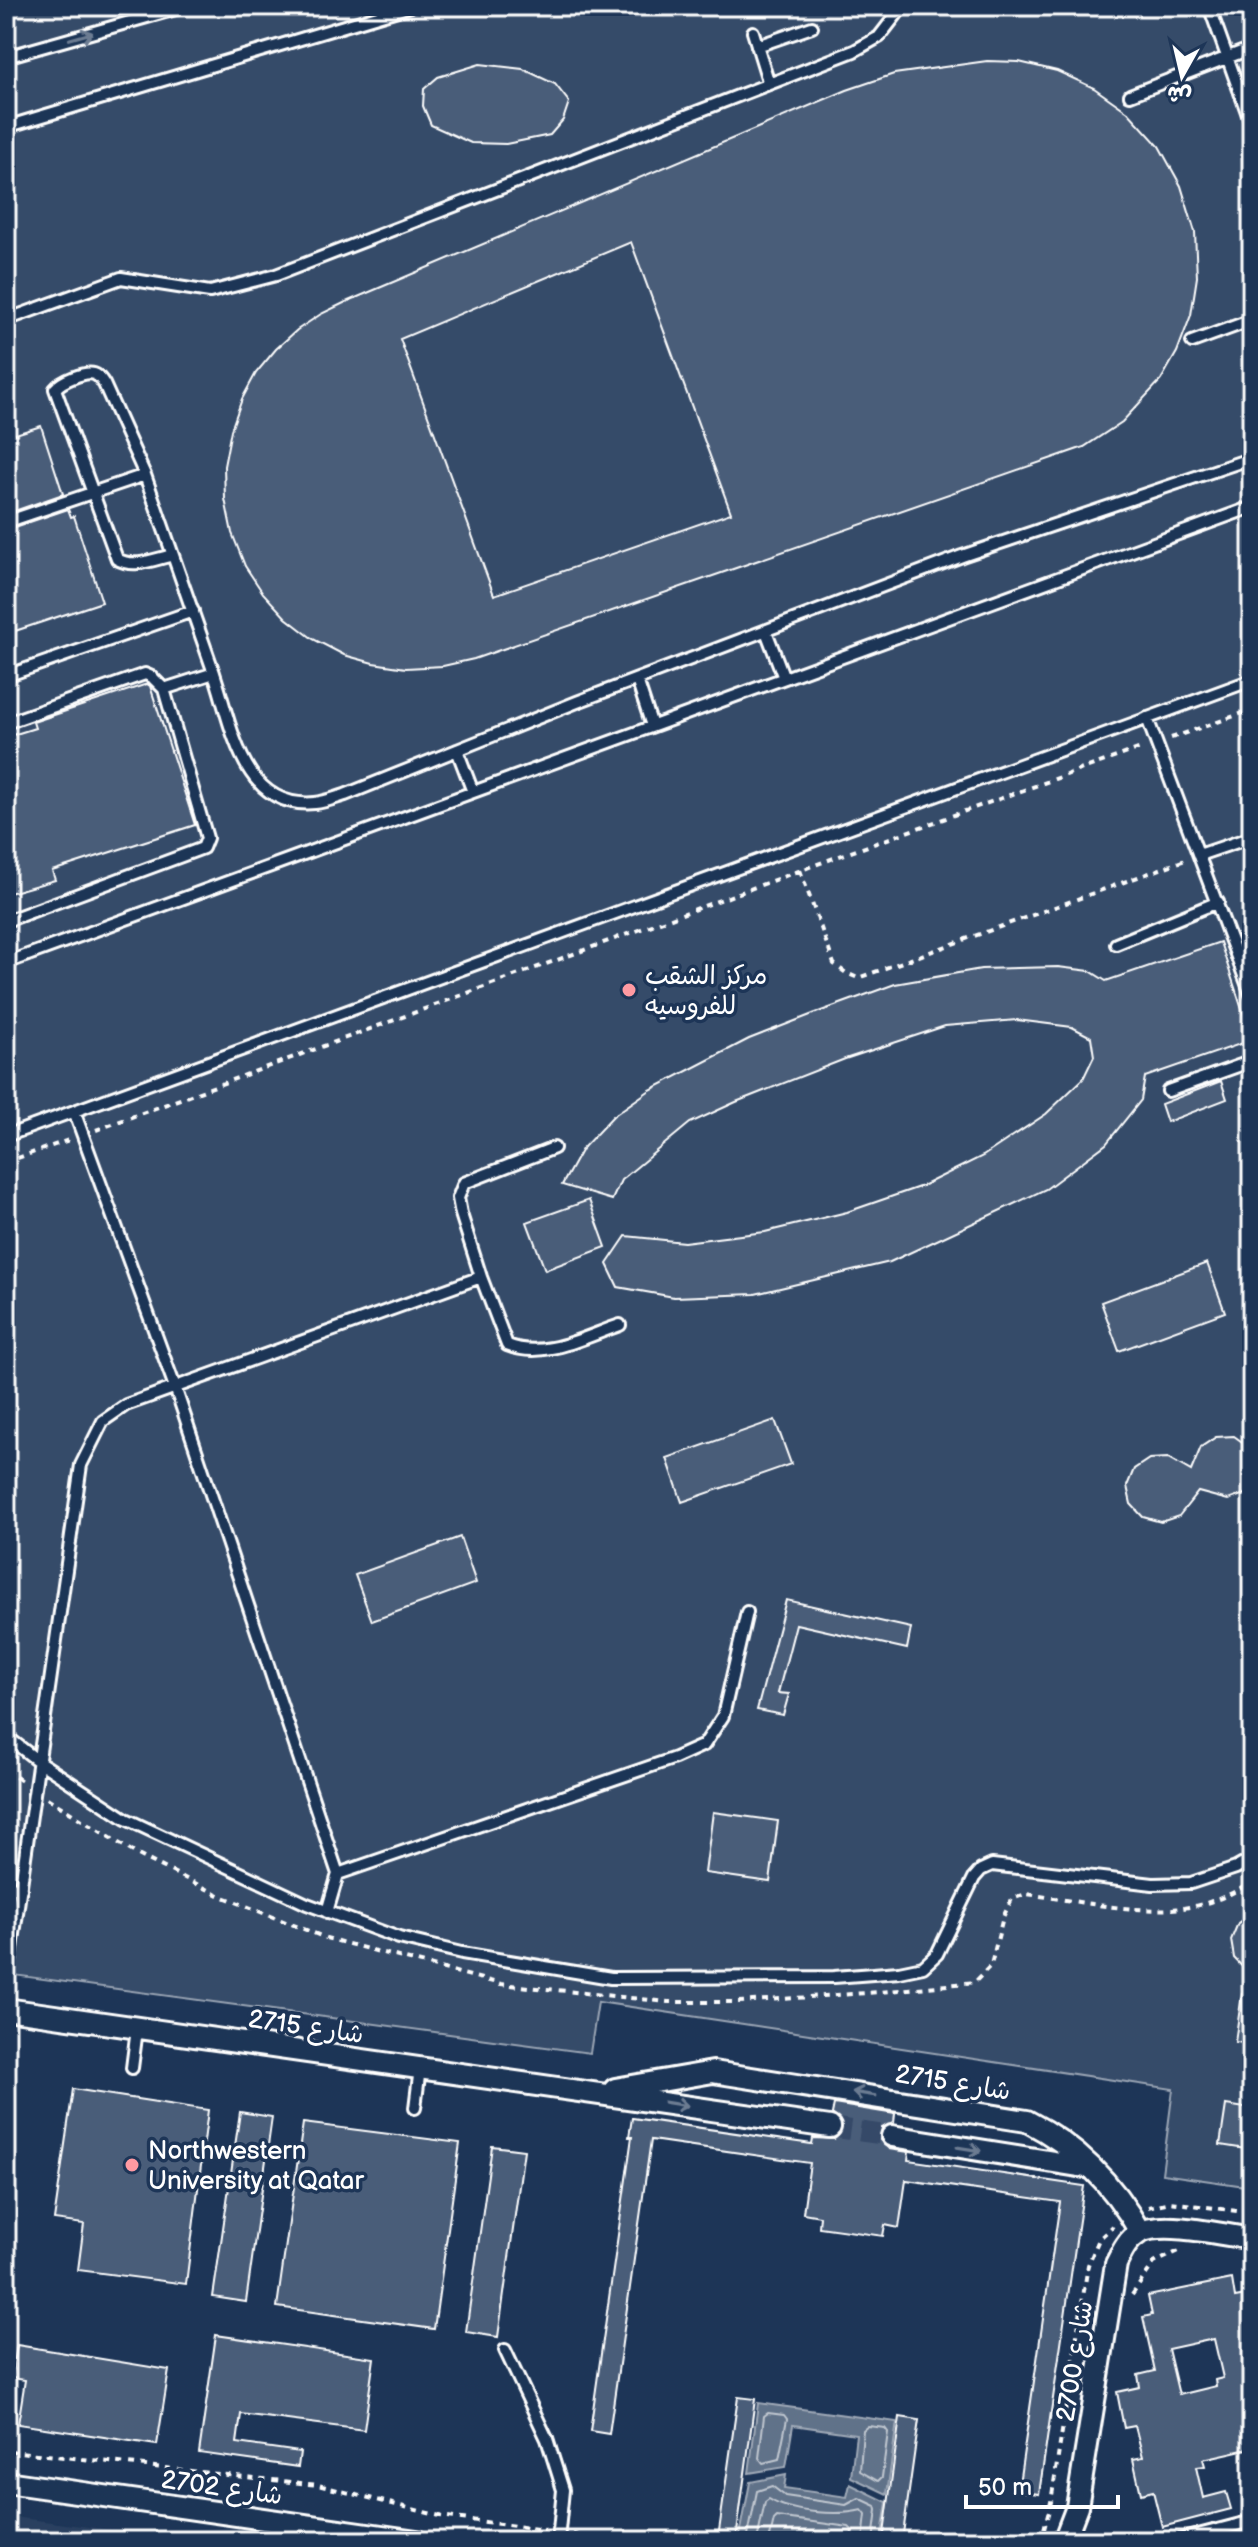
<svg xmlns="http://www.w3.org/2000/svg" width="1258" height="2547" font-family="'Balsamiq Sans','Playpen Sans Arabic',sans-serif">
	<rect width="100%" height="100%" fill="#1d3557"/>
	<filter id="ink" filterUnits="userSpaceOnUse"><feTurbulence type="fractalNoise" baseFrequency=".0125" numOctaves="2"/><feDisplacementMap in="SourceGraphic" scale="16" xChannelSelector="R" yChannelSelector="G"/><feConvolveMatrix kernelMatrix="1 2 1 2 8 2 1 2 1" color-interpolation-filters="sRGB"/></filter>
	<g filter="url(#ink)">
		<path fill="#2a4161" d="M6,2516l187,25h-187z"/>
		<path fill="#364b69" stroke="#9aa5b4" stroke-width="2" d="M6,6h1246v2181l-90,-13 11,-85 -575,-87 -8,51 -584,-79z"/>
		<path fill="#617289" stroke="#a0aab8" stroke-width="2" d="M758,2403l139,19 -10,72 -36,-17 5,-43 -63,-9 -7,42 -37,6z
			M786,2475l-2,13 63,9 3,-13 37,18 -6,39h-142l11,-59z"/>
		<g fill="none" stroke-linecap="round" stroke-linejoin="round">
			<path stroke="#c0c7d0" stroke-width="2" d="M768,2413l16,2 3,4 -8,40 -16,4 -4,-5 5,-42z
				M868,2426l17,2 3,4 -6,45 -4,4 -18,-10 3,-41z
				M747,2541l10,-50 15,-5 13,10 61,9 13,-7 17,8 1,4 -4,31
				M757,2541l8,-39 4,-3c21,14 70,17 93,11l4,5 -3,26
				M769,2541l5,-21 3,-3 72,10 3,3 -1,11"/>
		</g>
		<path fill="#4a5d79" stroke="#fff" stroke-width="2" fill-rule="evenodd" d="M987,61l32,1 38,9 37,17 34,24 31,34 22,40 14,46 2,45 -6,38 -14,37 -16,28 -39,42 -38,25 -610,212 -31,7 -37,2 -33,-5 -29,-8 -31,-16 -27,-21 -23,-25 -18,-27 -13,-33 -7,-34 -1,-33 7,-36 11,-31 14,-26 20,-24 21,-19 24,-16 25,-12 501,-212 47,-16zM631,242l100,271 -237,82 -94,-256z
			M480,64l43,5 32,15 14,18 -6,18 -13,15 -44,9 -35,-1 -40,-18 -8,-19 1,-17 14,-12z
			M41,426l22,68 -57,20v-77z
			M68,509l3,8 3,-1 28,86 -96,32v-104z
			M147,684l3,2 45,139 -143,46 3,9 -49,14v-157l29,-9 -2,-6z
			M1220,942l32,98 -107,37 -4,23 -35,44 -60,45 -156,73 -135,32 -81,3 -56,-10 -11,-23 19,-28 58,6 81,-10 82,-20 75,-26 61,-30 63,-42 37,-35 11,-23 -3,-19 -19,-10 -55,-7 -72,6 -100,33 -109,43 -46,21 -69,57 -9,20 -50,-15 20,-36 31,-33 37,-26 99,-51 64,-25 82,-30 86,-15 77,-2 32,4 16,10z
			M1221,1081l6,18 -60,23 -6,-18z
			M589,1200l17,47 -61,23 -18,-48z
			M1207,1263l18,49 -106,39 -18,-49z
			M775,1420l16,44 -109,38 -15,-44z
			M1234,1436l18,13v37l-7,8 -17,6 -30,-8 -19,24 -18,6 -18,-5 -12,-13 -4,-18 7,-17 15,-10 19,-1 23,13 10,-24 15,-10z
			M460,1537l16,46 -104,38 -17,-46z
			M786,1600l125,28 -4,21 -111,-25 -18,69 11,1 -6,21 -26,-5z
			M713,1812l65,9 -8,61 -65,-9z
			M1252,1913v64l-18,-19 -3,-18 7,-17z
			M1242,1994l10,1v49l-17,-2z
			M73,2089l135,21 -22,174 -108,-14 6,-46 -30,-4z
			M834,2104l61,10 -1,9 -12,5 -2,12 9,9 20,3 -1,8 176,26 -45,308 -21,-3 42,-289 -154,-22 -7,48 -14,-3 -2,11 -64,-9 1,-11 -17,-3 7,-50 -159,-23 -42,294 -19,-3 42,-294h-3l3,-19 180,26 1,-6 21,1 7,-5 1,-11 -10,-9z
			M1226,2105l26,4v41l-32,-5z
			M240,2112l32,5 -26,185 -33,-5z
			M303,2123l157,20 -26,186 -157,-22z
			M492,2146l32,4 -26,187 -32,-5z
			M1232,2279l3,19 11,-2 6,30v122l-49,11 2,7 -9,1 7,31 23,-6 5,17 -69,18 -9,-36 -12,3 -8,-35 10,-2 -8,-31 -11,2 -7,-36 23,-5 -2,-12 17,-4 -12,-54 9,-2 -4,-19zM1214,2339l9,39 -8,2 1,6 -37,9 -11,-46z
			M216,2335l158,23 -10,72 -123,-16 -4,29 63,9 -2,15 -99,-14z
			M17,2345l152,25 -12,75 -139,-21 7,-44 -13,-2z
			M738,2397l17,2 -19,141 -18,-2z
			M900,2417l19,3 -17,121h-19z"/>
		<g fill="none" stroke-linecap="round" stroke-linejoin="round">
			<path stroke="#344968" stroke-width="20" stroke-dasharray="20 10" stroke-linecap="butt" d="M830,2127l62,9"/>
			<defs>
				<path id="lane" d="M1209,6l43,120
					M753,32l16,52
					M757,46l55,-19
					M6,57l180,-51
					M1130,95l122,-47
					M6,127l405,-121
					M6,320l115,-42 89,14 66,-17 578,-224 25,-14 24,-31
					M1192,342l60,-22
					M6,522l139,-47
					M173,555c-18,4 -39,14 -56,4l-62,-170c6,-8 30,-18 39,-15 6,2 7,6 10,10l41,91 69,198
					M766,631l18,47
					M6,676l187,-65
					M637,680l15,46
					M164,689l50,-16c18,53 28,137 101,130 10,-1 20,-5 30,-8l232,-93 385,-146 290,-98
					M1147,718l105,279
					M6,723l139,-49 7,3 12,12 43,149 -4,10 -197,73
					M457,750l16,42
					M1199,855l53,-18
					M1116,944l102,-42
					M6,963l1246,-456
					M1168,1091l84,-30
					M74,1111l101,276 163,487 -11,38
					M6,1136l1246,-456
					M554,1148l-90,35 -6,15 3,16 20,63 26,68c37,15 77,-8 113,-20
					M6,1736l32,25 88,58 181,85 92,34 63,15 149,25 223,-1 65,-5 24,-5 14,-13 37,-76 7,-8 11,-5 161,19 38,-1 45,-15 16,-9
					M338,1874l337,-116 29,-13 19,-29 24,-104
					M6,1886l15,3
					M6,1990l75,-525 22,-44 23,-16 355,-128
					M132,2068l5,-39
					M415,2108l5,-40
					M505,2350l42,89 16,51 -5,51
					M1175,2541l77,-20"/>
				<path id="street" d="M6,2009l824,118
					M615,2089l98,-17 314,49c49,25 87,64 113,111
					M892,2136l199,32
					M6,2482l411,59
					M1064,2541l13,-34 39,-243c6,-12 11,-24 23,-31 22,-13 86,2 113,6"/>
			</defs>
			<use href="#lane" stroke="#fff" stroke-width="16"/>
			<use href="#street" stroke="#fff" stroke-width="26"/>
			<path stroke="#fff" stroke-width="4" stroke-dasharray="6 6" stroke-linecap="butt" d="M1171,738l81,-28
				M800,870l34,94 12,9 12,5 330,-119
				M96,1130l727,-268 321,-115
				M6,1162l63,-22
				M6,1770l17,12
				M47,1798l91,57 83,41 105,42 175,46 167,18h71l141,-10 95,-10 16,-17 12,-48 9,-18 14,-5c56,7 132,27 186,7 14,-4 27,-12 40,-18
				M1148,2207l22,-5 82,11
				M1132,2295l22,-32 29,-14
				M6,2403l4,48 308,34 122,31 105,14
				M6,2450l4,1 -2,14
				M1092,2528l1,13
				M573,2534l36,7
				M1041,2541l10,-39 37,-237 11,-26 14,-13"/>
			<use href="#lane" stroke="#1d3557" stroke-width="10"/>
			<use href="#street" stroke="#1d3557" stroke-width="20"/>
		</g>
		<defs><path id="oneway-shaft" d="M-6 0H5M1.5-3L5.5 0L1.5 3" fill="none" stroke-width="1.6" stroke-linecap="round" stroke-linejoin="round" transform="scale(2)"/></defs>
		<g stroke="#6c7c92">
			<use href="#oneway-shaft" transform="translate(81 36) rotate(-16)"/>
			<use href="#oneway-shaft" transform="translate(864 2094) rotate(-171)"/>
			<use href="#oneway-shaft" transform="translate(676 2104) rotate(9)"/>
			<use href="#oneway-shaft" transform="translate(969 2149) rotate(9)"/>
		</g>
	</g>
	<g fill="#ff9aa2" stroke="#1d3557" stroke-width="3">
		<circle cx="629" cy="990" r="8"/>
		<circle cx="132" cy="2165" r="8"/>
	</g>
	<g text-anchor="middle" stroke-width="7" stroke-linejoin="round" paint-order="stroke">
		<g font-size="26" fill="#fff" stroke="#1d3557" text-anchor="start">
			<text x="645" y="984">مركز الشقب<tspan x="645" dy="30">للفروسيه</tspan></text>
			<text x="148" y="2159">Northwestern<tspan x="148" dy="30">University at Qatar</tspan></text>
		</g>
		<g font-size="26" fill="#fff" stroke="#1d3557">
			<text transform="translate(306 2026) rotate(8)" y="9">شارع 2715</text>
			<text transform="translate(953 2082) rotate(9)" y="9">شارع 2715</text>
			<text transform="translate(1074 2361) rotate(-81)" y="9">شارع 2700</text>
			<text transform="translate(222 2487) rotate(8)" y="9">شارع 2702</text>
		</g>
	</g>
	<rect width="1258" height="2547" fill="none" stroke="#1d3557" stroke-width="32"/>
	<rect x="16" y="16" width="1226" height="2515" fill="none" stroke="#fff" stroke-width="3" filter="url(#ink)"/>
	<g transform="translate(1182 76) rotate(188)" stroke="#1d3557" stroke-width="6" paint-order="stroke">
	<path d="M0-6L14 30L0 20L-14 30Z" fill="#ffffff"/>
	<text y="-12" font-size="22" font-weight="bold" text-anchor="middle" fill="#ffffff">ش</text>
	</g>
	<path d="M966 2495v12h152v-12" fill="none" stroke="#ffffff" stroke-width="4"/>
	<text x="978" y="2495" font-size="24" fill="#ffffff" stroke="#1d3557" stroke-width="6" paint-order="stroke">50 m</text>
</svg>
